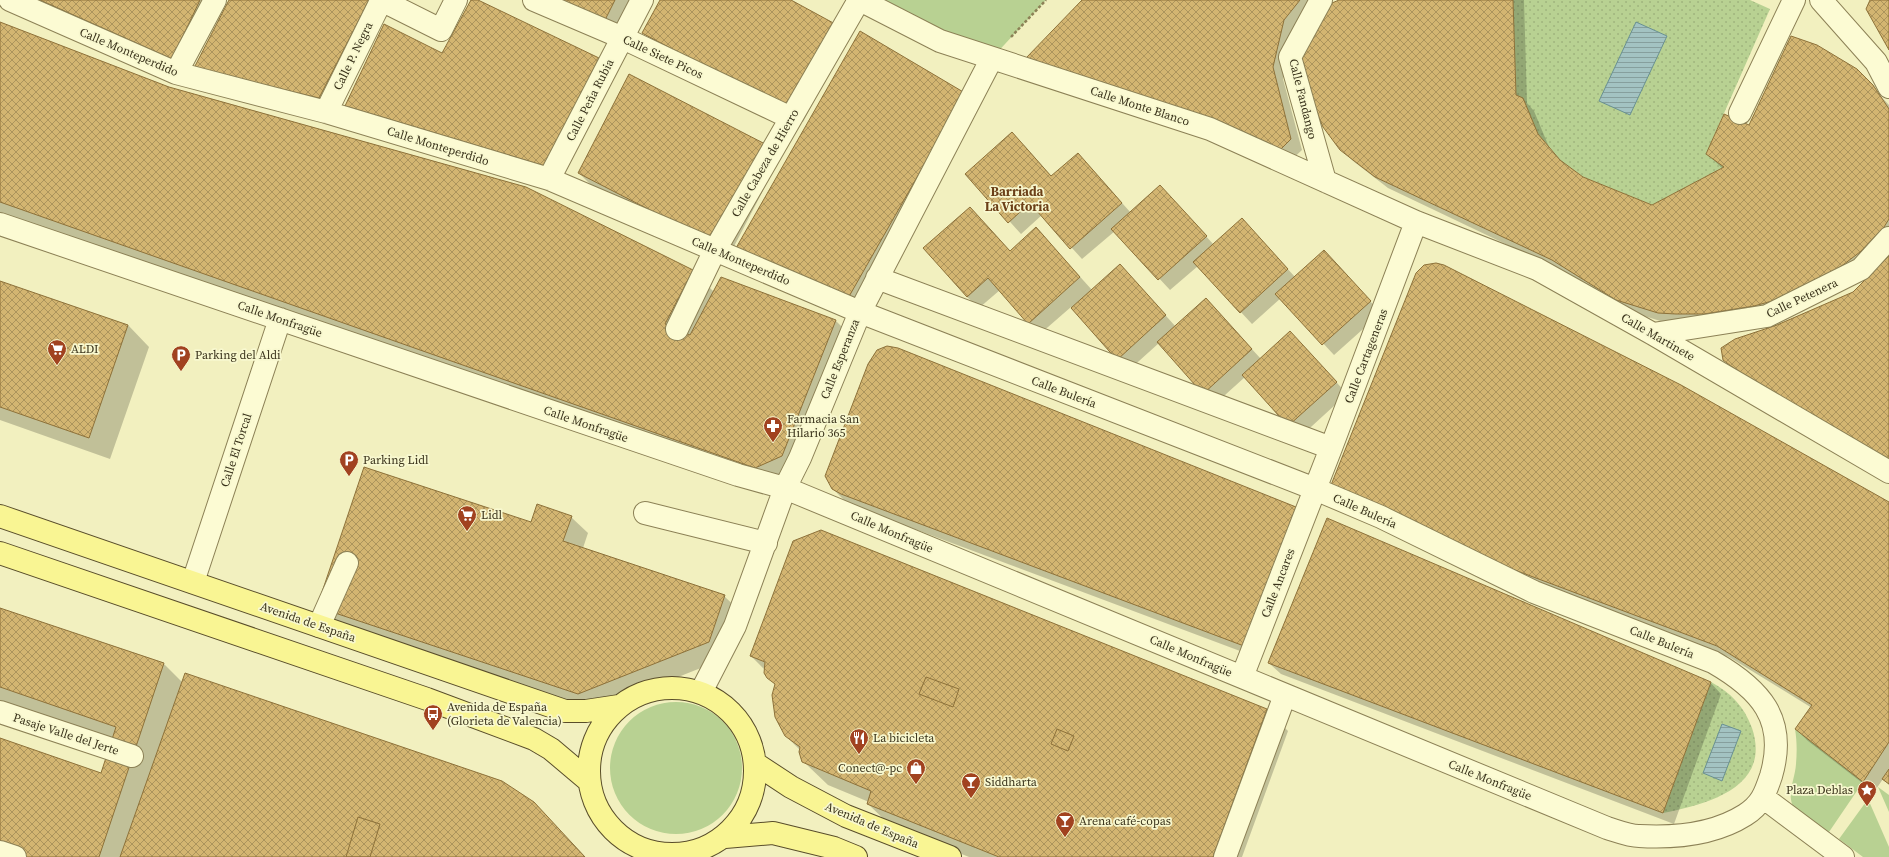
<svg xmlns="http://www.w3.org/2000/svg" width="1889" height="857" font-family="'Source Serif 4',serif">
	<defs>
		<pattern id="park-dots" width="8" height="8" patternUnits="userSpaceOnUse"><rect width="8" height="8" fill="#b8d192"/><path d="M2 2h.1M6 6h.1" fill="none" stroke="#9fb47d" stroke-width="1.8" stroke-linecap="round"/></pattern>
		<pattern id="water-rules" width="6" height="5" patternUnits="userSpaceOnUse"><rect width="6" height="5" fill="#a3c3c2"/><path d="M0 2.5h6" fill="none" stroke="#869f9d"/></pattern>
		<pattern id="building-cross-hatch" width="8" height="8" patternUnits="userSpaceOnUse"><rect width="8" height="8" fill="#d3b571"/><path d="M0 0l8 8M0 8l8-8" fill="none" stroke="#ac945c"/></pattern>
	</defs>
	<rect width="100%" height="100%" fill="#f2f0bf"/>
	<path fill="#b8d192" d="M860,0h186l-54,58z
		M610 768a66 66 0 1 1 132 0a66 66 0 1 1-132 0Z
		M1795,729l68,53 -34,50c-10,-6 -25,-12 -32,-20 -13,-15 -2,-31 -1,-48 1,-12 1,-23 -1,-35z
		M1878,787l11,8v17z
		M1868,799l21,48v10h-26l-24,-18z"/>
	<path fill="url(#park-dots)" d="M1513,0h237l20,9 -64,145 18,13 -72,38 -69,-28 -20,-14 -25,-29 -22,-39z
		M1711,682c20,11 33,24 41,46 20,60 -45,76 -89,85z"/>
	<path fill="url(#water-rules)" stroke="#699192" d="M1636,22l31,14 -37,79 -31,-14z
		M1722,724l19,7 -19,50 -19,-8z"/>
	<path fill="#0003" d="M34,0h183l-33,70z
		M230,0h156l-56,109 -124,-30z
		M473,0h3l122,59 11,12 -53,106 -198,-60 -12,-11 97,-52z
		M539,0h93l-16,33z
		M661,0h128l59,37 -45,85 -148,-78 -12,-12z
		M1083,0h237l-25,31 -12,48 19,71 -15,14z
		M1341,0h183l3,103 7,8 15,36 15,17 19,14 69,28 71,-37 -16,-15 43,-28 67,-80 39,24 33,35v140l-95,64 -124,15 -42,-13 -64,-39 -176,-84 -35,-27 -12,-12z
		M0,23l169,65 524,183 21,21 122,29 21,21 -54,135 -27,11 -776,-273z
		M976,105l-118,206 -109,-51z
		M1024,145l28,32 37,-11 42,47 40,-15 43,47 39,-14 42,46 40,-14 46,50 -47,42 -53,-57 -29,26 -54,-58 -28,24 -55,-59 -33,28 -40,-44 -21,19 -54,-60z
		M780,158l-51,98 -139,-72 -11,-11z
		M970,208l40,44 37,-12 45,50 39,-13 45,50 41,-16 44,48 41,-15 45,50 -47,43 -55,-60 -30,27 -56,-61 -30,27 -58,-63 -31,27 -40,-44 -21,18 -12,-11z
		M0,282l128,43 21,22 -39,112 -110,-39z
		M878,350l417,158 11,11 -50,138 -403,-151 -9,-6 -12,-12 -6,-12 48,-122z
		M1889,504v281l-6,-6 -9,13 -66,-51 -12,-12 16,-21 -83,-51 -237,-89z
		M571,517l17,16 -5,15 141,48 17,16 -15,46 -131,52 -261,-86 -16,-17 214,-83z
		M0,609l164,55 19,19 351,120 51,54h-585v-118l102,35 10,-31 -112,-38z
		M751,656l516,54 21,21 -46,126h-273l-79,-32 -22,-21 1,-2 -41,-17 -22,-21 -5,-13 -11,-11 -12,-18 -2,-37 -10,-14z
		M1269,663l441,19 11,12 -47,130 -393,-150z"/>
	<path fill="url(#building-cross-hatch)" stroke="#8d7139" d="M40,0h160l-28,59z
		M229,0h140l-50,98 -125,-30z
		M471,0h7l121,58 -54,108 -200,-60 39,-82 58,29z
		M553,0h62l-11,22z
		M660,0h131l46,25 -46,87 -149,-79z
		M1082,0h218l-16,20 -11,47 18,72 -15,15 -250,-96z
		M1339,0h174l3,95 7,3 15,36 22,26 23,17 69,28 72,-38 -18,-13 18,-40 25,11 42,-89 26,9 40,24 16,16 16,24v110l-5,8 -24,25 -25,19 -52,27 -29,8 -50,8h-28l-18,-1 -42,-13 -64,-40 -177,-83 -35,-27 -17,-23 -10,-24 -11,-38v-11l20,-40 10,-11z
		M1870,0h19v50l-23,-41z
		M0,22l169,65 357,100 167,83 -28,54 25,11 31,-58 115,43 -54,136 -27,12 -755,-266z
		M860,31l105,62 -118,207 -111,-52z
		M629,74l140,72 -51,99 -140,-72z
		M1012,132l39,44 27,-23 44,50 -52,46 -40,-46 -22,20 -43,-49z
		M1160,185l47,51 -49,44 -47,-51z
		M970,207l40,44 26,-24 44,50 -52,47 -40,-46 -21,19 -44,-49z
		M1242,218l46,51 -48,44 -47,-51z
		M1324,250l47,51 -49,44 -47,-51z
		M1889,256v206l-154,-93 -12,-9 -2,-12 14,-9 42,-14 76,-33z
		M1436,263l8,2 237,120 208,117v240l-26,40 -68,-53 17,-24 -95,-59 -237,-89 -149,-72 85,-212 8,-8z
		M1120,264l46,51 -49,45 -46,-52z
		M0,281l128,44 -39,113 -89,-31z
		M1206,298l46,51 -49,45 -46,-52z
		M1290,331l47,51 -49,44 -46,-51z
		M887,346l11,2 398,159 -52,139 -403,-152 -9,-5 -7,-13 43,-112 9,-14z
		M364,467l167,55 6,-18 35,12 -9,25 162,54 -16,47 -131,52 -261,-87z
		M1327,518l384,164 -48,131 -395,-150z
		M821,530l446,179 -54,148h-214l-132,-53 4,-13 -69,-29 -3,-10 1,-5 -15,-11 -10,-19 -3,-22 3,-11 -8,-6 -3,-5 1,-11 -15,-6 43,-115z
		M0,608l164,55 -65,194h-84l-15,-5v-114l101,35 15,-46 -116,-40z
		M185,673l317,108 32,21 51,55h-465z
		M926,677l33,12 -6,18 -34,-13z
		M1057,729l17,7 -6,15 -17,-7z
		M1889,769v15l-7,-5z
		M358,817l22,7 -10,33h-24z"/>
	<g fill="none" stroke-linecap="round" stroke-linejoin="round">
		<defs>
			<path id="minor" d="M381,0l60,30 15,-30
				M534,0l89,38 168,80
				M860,0l80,41 270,88 206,93 121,47 116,65 236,138
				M1321,0l-31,57 35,124
				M1821,0l55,62 13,25
				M176,73l39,-73
				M326,112l55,-111
				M1740,113l54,-113
				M549,179l93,-179
				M0,224l738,251 47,13 822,340c10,3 22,8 32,8 35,2 76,-2 106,-21 16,-10 20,-21 26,-39 17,-57 -11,-87 -58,-114l-179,-70 -153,-75 -66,-28 -455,-177 -311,-133 -223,-67 -150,-39 -166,-73
				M877,278l454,170
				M677,329l38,-79 144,-250
				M1653,334l114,-18 94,-47 28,-31
				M645,513l121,30
				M193,582l87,-263
				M319,626l28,-63
				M1242,677l89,-229 85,-226
				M701,692l34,-66 50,-138 15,-30 60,-146 132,-254
				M0,712l132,44
				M1764,798l79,59
				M0,852l15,5
				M647,857l2,-5
				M1225,857l60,-162"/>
			<path id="major" d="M0,516l565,195h21l33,-5
				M0,553l427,146 107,40 17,10 38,32
				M589 771a83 83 0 1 1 166 0a83 83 0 1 1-166 0Z
				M756,764l35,23 55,29 104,41
				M725,837l48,-4 61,15 22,9"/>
		</defs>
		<use href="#minor" stroke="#8c8156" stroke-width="24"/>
		<use href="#major" stroke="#594d2a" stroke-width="24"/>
		<path stroke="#8c8156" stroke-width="2.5" stroke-dasharray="3 2" stroke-linecap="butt" d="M1011,37l35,-37"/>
		<use href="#minor" stroke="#fcfbd3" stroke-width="22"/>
		<use href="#major" stroke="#f9f593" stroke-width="22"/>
	</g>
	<defs>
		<symbol id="supermarket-pin" viewBox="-11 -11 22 30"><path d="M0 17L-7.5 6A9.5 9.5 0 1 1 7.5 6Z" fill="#a14220" stroke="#f8f8cf"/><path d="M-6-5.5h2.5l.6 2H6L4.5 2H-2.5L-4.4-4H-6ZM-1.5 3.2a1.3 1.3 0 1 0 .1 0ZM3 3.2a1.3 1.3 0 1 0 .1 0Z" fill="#fff"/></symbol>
		<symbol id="parking-pin" viewBox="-11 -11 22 30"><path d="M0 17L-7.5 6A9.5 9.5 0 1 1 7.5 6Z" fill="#a14220" stroke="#f8f8cf"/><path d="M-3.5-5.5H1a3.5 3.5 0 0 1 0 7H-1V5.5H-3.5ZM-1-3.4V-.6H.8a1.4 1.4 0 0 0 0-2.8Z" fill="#fff"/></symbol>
		<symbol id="pharmacy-pin" viewBox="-11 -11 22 30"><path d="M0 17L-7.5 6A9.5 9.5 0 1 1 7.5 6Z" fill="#a14220" stroke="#f8f8cf"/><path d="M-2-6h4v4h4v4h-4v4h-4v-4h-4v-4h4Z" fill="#fff"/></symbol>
		<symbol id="bus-pin" viewBox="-11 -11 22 30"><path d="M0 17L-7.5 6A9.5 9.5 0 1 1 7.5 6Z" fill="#a14220" stroke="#f8f8cf"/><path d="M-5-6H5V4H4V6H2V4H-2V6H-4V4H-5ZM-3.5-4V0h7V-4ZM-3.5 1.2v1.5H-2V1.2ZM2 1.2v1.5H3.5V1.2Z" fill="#fff"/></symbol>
		<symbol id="restaurant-pin" viewBox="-11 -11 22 30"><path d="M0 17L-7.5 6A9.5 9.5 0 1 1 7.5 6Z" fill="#a14220" stroke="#f8f8cf"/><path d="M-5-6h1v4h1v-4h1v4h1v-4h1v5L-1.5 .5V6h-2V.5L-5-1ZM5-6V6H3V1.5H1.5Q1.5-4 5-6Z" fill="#fff"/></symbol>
		<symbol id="shop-pin" viewBox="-11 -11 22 30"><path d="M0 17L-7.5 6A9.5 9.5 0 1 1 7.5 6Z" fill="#a14220" stroke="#f8f8cf"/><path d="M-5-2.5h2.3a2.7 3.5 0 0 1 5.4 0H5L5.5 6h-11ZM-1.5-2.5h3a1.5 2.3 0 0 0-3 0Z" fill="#fff"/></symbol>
		<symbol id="bar-pin" viewBox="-11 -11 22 30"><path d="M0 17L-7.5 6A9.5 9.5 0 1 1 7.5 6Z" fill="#a14220" stroke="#f8f8cf"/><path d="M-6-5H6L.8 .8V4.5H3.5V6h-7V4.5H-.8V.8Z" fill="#fff"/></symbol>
		<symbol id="sight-pin" viewBox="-11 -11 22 30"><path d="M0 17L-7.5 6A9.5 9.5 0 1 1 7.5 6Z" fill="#a14220" stroke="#f8f8cf"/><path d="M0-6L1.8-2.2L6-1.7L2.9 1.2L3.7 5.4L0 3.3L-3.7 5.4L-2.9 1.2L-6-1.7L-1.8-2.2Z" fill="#fff"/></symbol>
	</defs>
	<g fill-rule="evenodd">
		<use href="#supermarket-pin" x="46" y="338" width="22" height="30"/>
		<use href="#parking-pin" x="170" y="344" width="22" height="30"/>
		<use href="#pharmacy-pin" x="762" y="415" width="22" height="30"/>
		<use href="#parking-pin" x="338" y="449" width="22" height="30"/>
		<use href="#supermarket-pin" x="456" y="504" width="22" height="30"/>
		<use href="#bus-pin" x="422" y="703" width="22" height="30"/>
		<use href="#restaurant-pin" x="848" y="727" width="22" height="30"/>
		<use href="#shop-pin" x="905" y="757" width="22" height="30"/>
		<use href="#bar-pin" x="960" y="771" width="22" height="30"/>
		<use href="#sight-pin" x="1856" y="779" width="22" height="30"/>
		<use href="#bar-pin" x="1054" y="810" width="22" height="30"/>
	</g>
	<g text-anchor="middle" stroke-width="3.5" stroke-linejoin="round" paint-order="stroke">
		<g font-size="12" fill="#3a331b" stroke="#f8f8cf">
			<text transform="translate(129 52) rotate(23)" y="4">Calle Monteperdido</text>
			<text transform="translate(353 56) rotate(-64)" y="4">Calle P. Negra</text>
			<text transform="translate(663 57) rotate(25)" y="4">Calle Siete Picos</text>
			<text transform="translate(1303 99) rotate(76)" y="4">Calle Fandango</text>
			<text transform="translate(590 100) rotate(-63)" y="4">Calle Peña Rubia</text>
			<text transform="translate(1140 106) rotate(18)" y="4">Calle Monte Blanco</text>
			<text transform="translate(438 146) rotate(17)" y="4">Calle Monteperdido</text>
			<text transform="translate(765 163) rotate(-60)" y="4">Calle Cabeza de Hierro</text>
			<text transform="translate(741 261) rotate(23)" y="4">Calle Monteperdido</text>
			<text transform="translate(1802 298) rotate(-25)" y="4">Calle Petenera</text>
			<text transform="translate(280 319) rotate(19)" y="4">Calle Monfragüe</text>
			<text transform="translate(1658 337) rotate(30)" y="4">Calle Martinete</text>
			<text transform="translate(1366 356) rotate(-69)" y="4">Calle Cartageneras</text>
			<text transform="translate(840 359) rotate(-68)" y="4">Calle Esperanza</text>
			<text transform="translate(1064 392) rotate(21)" y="4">Calle Bulería</text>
			<text transform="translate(586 424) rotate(19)" y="4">Calle Monfragüe</text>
			<text transform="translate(236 450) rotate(-72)" y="4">Calle El Torcal</text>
			<text transform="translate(1365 511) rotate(24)" y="4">Calle Bulería</text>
			<text transform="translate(892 532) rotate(23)" y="4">Calle Monfragüe</text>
			<text transform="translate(1278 583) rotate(-69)" y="4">Calle Ancares</text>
			<text transform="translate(308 622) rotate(19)" y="4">Avenida de España</text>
			<text transform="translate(1662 642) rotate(22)" y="4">Calle Bulería</text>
			<text transform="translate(1191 656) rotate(23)" y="4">Calle Monfragüe</text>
			<text transform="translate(66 734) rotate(18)" y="4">Pasaje Valle del Jerte</text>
			<text transform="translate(1490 780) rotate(22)" y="4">Calle Monfragüe</text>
			<text transform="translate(872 825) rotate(23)" y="4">Avenida de España</text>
		</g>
		<g font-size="12" fill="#3a331b" stroke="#f8f8cf" text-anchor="start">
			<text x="71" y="353">ALDI</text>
			<text x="195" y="359">Parking del Aldi</text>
			<text x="787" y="423">Farmacia San<tspan x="787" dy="14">Hilario 365</tspan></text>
			<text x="363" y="464">Parking Lidl</text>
			<text x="481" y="519">Lidl</text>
			<text x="447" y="711">Avenida de España<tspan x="447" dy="14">(Glorieta de Valencia)</tspan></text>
			<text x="873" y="742">La bicicleta</text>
			<text x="902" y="772" text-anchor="end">Conect@-pc</text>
			<text x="985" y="786">Siddharta</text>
			<text x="1853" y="794" text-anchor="end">Plaza Deblas</text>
			<text x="1079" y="825">Arena café-copas</text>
		</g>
		<g font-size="13" font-weight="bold" fill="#6b3f17" stroke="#f8f8cf">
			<text x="1017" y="196">Barriada<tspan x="1017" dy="15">La Victoria</tspan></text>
		</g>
	</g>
</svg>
